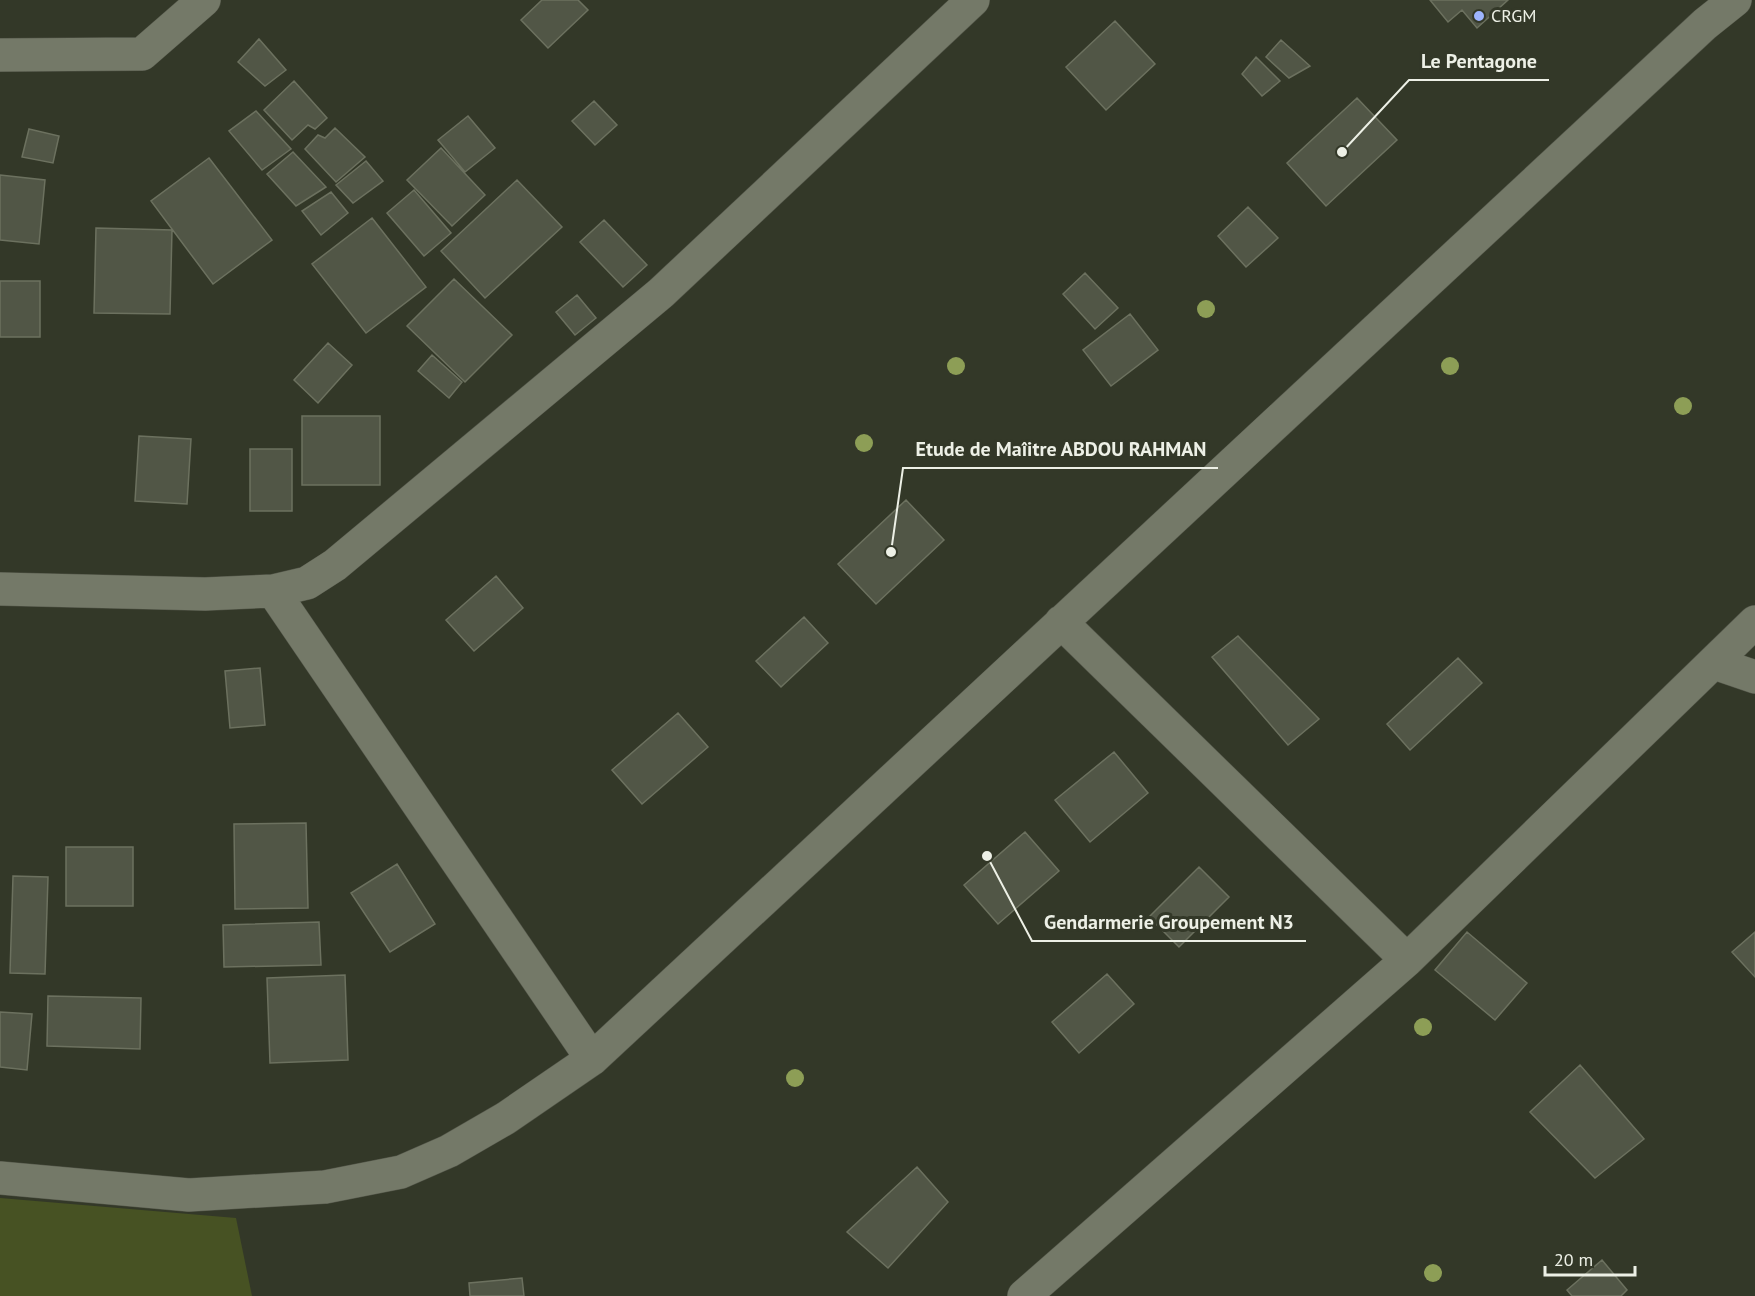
<svg xmlns="http://www.w3.org/2000/svg" width="1755" height="1296" font-family="'PT Sans',sans-serif">
	<rect width="100%" height="100%" fill="#333828"/>
	<path fill="#475223" d="M0,1198l236,20 16,78h-252z"/>
	<path fill="#515646" stroke="#6c715f" stroke-width="1.5" d="M542,0h36l10,10 -40,38 -27,-28z
		M1430,0h78l-31,28 -15,-18 -14,12z
		M1115,21l40,43 -49,46 -40,-43z
		M259,39l27,31 -21,16 -27,-24z
		M1281,40l29,26 -21,12 -23,-21z
		M1256,57l24,24 -18,15 -20,-22z
		M294,81l33,37 -12,11 -7,-4 -16,15 -28,-30z
		M1357,98l40,42 -71,66 -39,-43z
		M594,101l23,24 -22,20 -23,-24z
		M256,111l35,38 -29,21 -33,-39z
		M468,116l27,32 -30,24 -27,-32z
		M335,128l30,29 -29,25 -31,-33 13,-14 7,3z
		M29,129l30,7 -6,27 -31,-6z
		M441,148l44,47 -33,31 -45,-46z
		M293,152l33,35 -30,19 -29,-32z
		M209,158l63,82 -59,44 -62,-83z
		M366,161l17,20 -30,22 -17,-18z
		M0,175l45,5 -6,64 -39,-4z
		M517,180l45,47 -77,71 -44,-47z
		M414,190l37,43 -27,23 -37,-43z
		M331,192l17,21 -27,22 -19,-24z
		M1248,207l30,31 -32,29 -28,-31z
		M372,218l54,69 -60,46 -54,-69z
		M604,220l43,45 -24,22 -43,-45z
		M96,228l76,2 -2,84 -76,-1z
		M1085,273l33,35 -23,21 -32,-35z
		M454,279l58,56 -47,47 -58,-56z
		M0,281h40v56h-40z
		M577,295l19,23 -21,17 -19,-23z
		M1130,314l28,36 -47,36 -28,-36z
		M328,343l24,22 -34,38 -24,-23z
		M432,355l30,27 -13,16 -31,-27z
		M302,416h78v69h-78z
		M139,436l52,3 -4,65 -52,-3z
		M250,449h42v62h-42z
		M906,500l38,40 -68,64 -38,-40z
		M496,576l27,32 -49,43 -28,-31z
		M804,617l24,26 -47,44 -25,-26z
		M1238,636l81,83 -31,26 -76,-88z
		M1458,658l24,25 -72,67 -23,-26z
		M260,668l5,57 -35,3 -5,-57z
		M678,713l30,34 -66,57 -30,-34z
		M1114,752l34,41 -58,49 -35,-42z
		M306,823l2,85 -73,1 -1,-85z
		M1025,832l34,39 -61,53 -34,-39z
		M66,847h67v59h-67z
		M397,864l38,60 -45,28 -39,-59z
		M1199,867l30,30 -50,50 -30,-30z
		M13,876l35,1 -3,97 -35,-1z
		M319,922l2,43 -97,2 -1,-42z
		M1467,932l60,51 -32,37 -60,-50z
		M1755,932v45l-23,-25z
		M1107,974l27,30 -55,49 -27,-31z
		M345,975l3,85 -78,3 -3,-85z
		M48,996l93,2 -1,51 -93,-3z
		M0,1012l32,2 -5,56 -27,-3z
		M1580,1065l64,74 -49,39 -65,-66z
		M917,1167l31,35 -60,66 -41,-36z
		M1602,1260l25,30 -6,6h-49l-5,-6z
		M522,1278l2,18h-54l-1,-13z"/>
	<g fill="none" stroke-linecap="round" stroke-linejoin="round">
		<defs>
			<path id="minor" d="M0,55l142,-1 62,-54
				M0,589l205,5 68,-3 34,-8 28,-18 326,-272 312,-293
				M273,591l319,468
				M1061,622l346,338
				M1714,663l41,14
				M0,1178l189,17 136,-8 76,-15 48,-21 57,-33 86,-59 1113,-1035 30,-24
				M1024,1296l383,-336 348,-338"/>
		</defs>
		<use href="#minor" stroke="#525548" stroke-width="34"/>
		<use href="#minor" stroke="#747968" stroke-width="33"/>
	</g>
	<g fill="#8d9e56">
		<circle cx="1206" cy="309" r="9"/>
		<circle cx="956" cy="366" r="9"/>
		<circle cx="1450" cy="366" r="9"/>
		<circle cx="1683" cy="406" r="9"/>
		<circle cx="864" cy="443" r="9"/>
		<circle cx="1423" cy="1027" r="9"/>
		<circle cx="795" cy="1078" r="9"/>
		<circle cx="1433" cy="1273" r="9"/>
	</g>
	<circle fill="#9db4fd" stroke="#333828" stroke-width="2" cx="1479" cy="16" r="6"/>
	<g text-anchor="middle" stroke-width="6" stroke-linejoin="round" paint-order="stroke">
		<g font-size="18" fill="#edf0e6" stroke="#333828" text-anchor="start">
			<text x="1491" y="22">CRGM</text>
		</g>
	</g>
	<path fill="none" stroke="#edf0e6" stroke-width="2" d="M1342 152L1409 80H1549M891 552L903 468H1218M987 856L1032 941H1306"/>
	<g fill="#edf0e6" stroke="#333828" stroke-width="2">
		<circle cx="1342" cy="152" r="6"/>
		<circle cx="891" cy="552" r="6"/>
		<circle cx="987" cy="856" r="6"/>
	</g>
	<g font-size="20" text-anchor="middle" font-weight="bold" fill="#edf0e6" stroke="#333828" stroke-width="6" stroke-linejoin="round" paint-order="stroke">
		<text x="1479" y="68">Le Pentagone</text>
		<text x="1061" y="456">Etude de Maîitre ABDOU RAHMAN</text>
		<text x="1169" y="929">Gendarmerie Groupement N3</text>
	</g>
	<path d="M1545 1266v9h90v-9" fill="none" stroke="#edf0e6" stroke-width="3"/>
	<text x="1554" y="1266" font-size="18" fill="#edf0e6" stroke="#333828" stroke-width="4.5" paint-order="stroke">20 m</text>
</svg>
